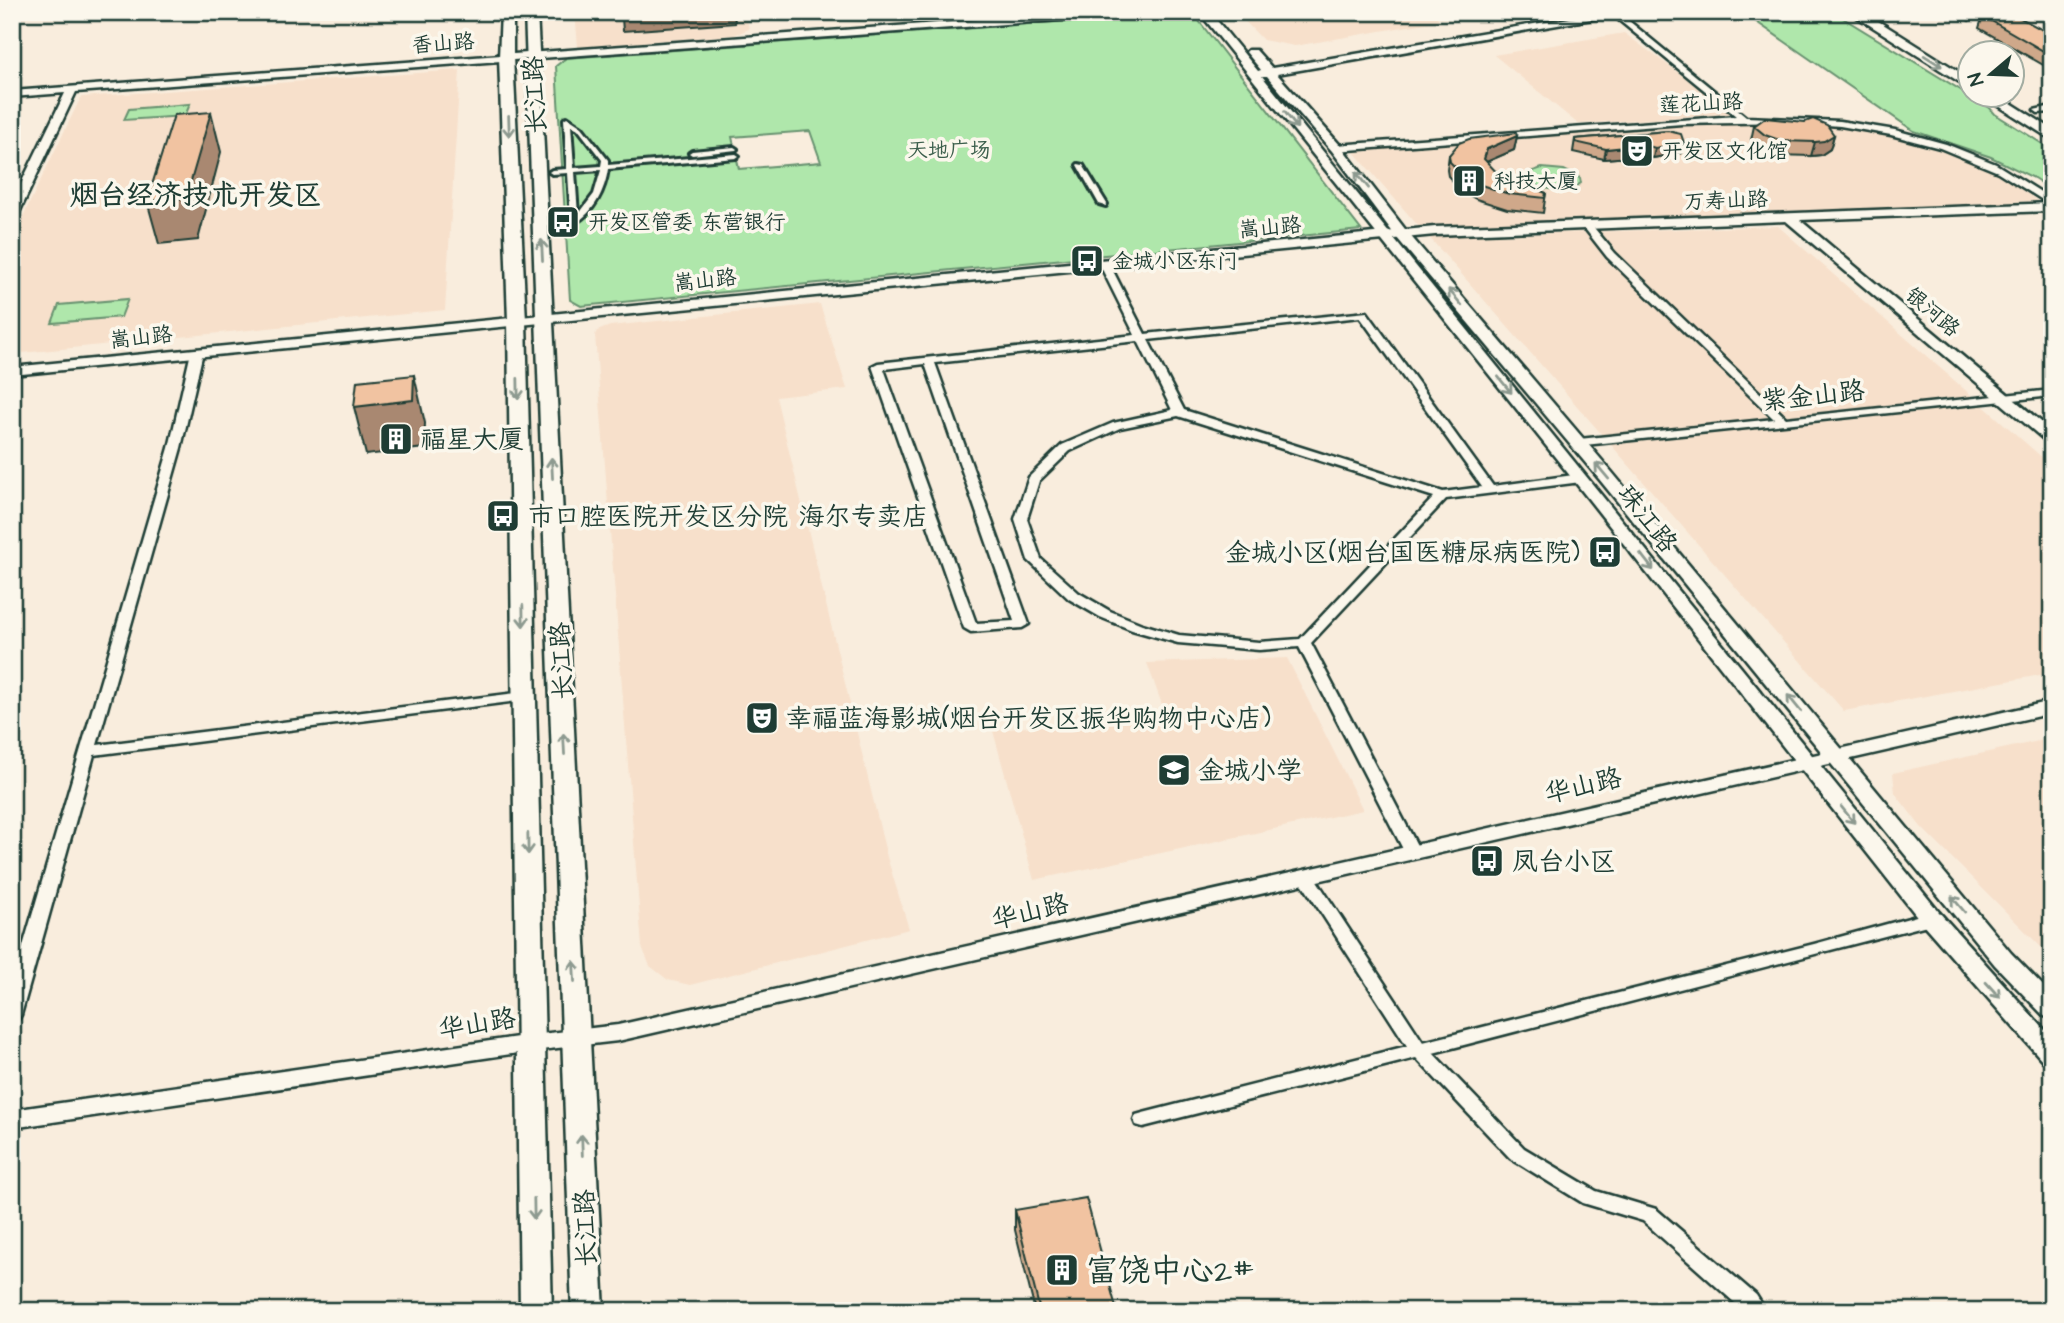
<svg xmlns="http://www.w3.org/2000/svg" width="2064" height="1323" font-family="'Architects Daughter','LXGW WenKai TC',sans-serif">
	<rect width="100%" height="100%" fill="#f9eddd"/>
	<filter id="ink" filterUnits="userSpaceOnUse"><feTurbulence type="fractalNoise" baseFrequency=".0143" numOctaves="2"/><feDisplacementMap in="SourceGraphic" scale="14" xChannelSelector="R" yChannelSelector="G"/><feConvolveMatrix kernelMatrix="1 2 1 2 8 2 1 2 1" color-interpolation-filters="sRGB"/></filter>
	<g filter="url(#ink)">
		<path fill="#f7e0cb" d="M575,12h170l4,17 -15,6 -156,12z
			M1236,12h230l-29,5 3,4 -8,1 -137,24 -32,-6z
			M1624,33l106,77 -2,4 -150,10 -84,-69z
			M460,70l-15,240 -433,44v-115l69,-142z
			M1755,119l65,3 66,11 54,13 54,25 44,30 -617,28 -68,-78z
			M1778,226l274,240v207l-208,38 -415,-474z
			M820,304l27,85 -71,8 111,460 22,72 -219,56 -22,-5 -18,-14 -8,-19 -47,-612 2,-4 13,-5z
			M1287,658l76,152 -329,70 -41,-149 171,-21 -17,-47z
			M2052,738v220l-131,-131 -26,-34 -2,-20z"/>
		<path fill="#afe7ab" stroke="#679270" stroke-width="2" fill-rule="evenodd" d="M1192,12l169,218 -780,76 -11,-6 -14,-234 10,-8zM810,131l11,31 -82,7 -7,-32z
			M1742,12h91l157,96 5,6 57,36v40l-18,-12 -43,-21 -77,-26z
			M190,104l-5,12 -61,4 5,-11z
			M1542,168l22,2 16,8 1,5c-14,12 -40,7 -53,-3l2,-8z
			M128,299l-7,18 -69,6 7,-18z"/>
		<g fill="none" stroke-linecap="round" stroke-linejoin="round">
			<defs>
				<path id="pedestrian" d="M567,117l15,10 26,33v5l128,-11 3,2 -3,2 -128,11c-3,21 -14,44 -33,54l-4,-2 -3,-48 -16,1 -3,-2 3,-2 15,-1 -3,-50zM571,125l7,4 24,31 -1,6 -27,2zM601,170l-7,24 -16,21 -3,-43z
					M734,147l3,2 -1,1 -44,5 -3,-2 3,-2z
					M1078,164l5,1 24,39 -1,2 -7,-2 -22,-39z"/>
				<path id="minor" d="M1609,12h9l128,105 94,4 55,9 51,14 50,20 56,35v7l-54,-34 -58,-24 -49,-13 -51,-9 -52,-4 -106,2 -346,27 -5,-3 5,-3 400,-29z
					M2052,106v6l-14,1 -4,-3z
					M1587,222l3,1 25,30 171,165 266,-28v6l-477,50v-6l4,-1 195,-20 -167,-162 -25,-32z
					M1104,260l5,3 36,71 222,-22 126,174 88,-12 6,4 -6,4 -135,17 -135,144 110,210 -2,4h-12l-2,-4 -106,-206 -40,3 -81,-7 -46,-13 -32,-13 -31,-18 -41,-39 -13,-41 14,-42 33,-32 51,-22 59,-13 -34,-69 -203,22 94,261 -7,4 -51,4 -7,-4 -92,-262 6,-3 257,-28 -36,-72zM1360,317l122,170 -39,5 -259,-82 -36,-70zM925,364l89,257 -38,2 -92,-254zM1178,416l256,81 -134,142 -41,3 -80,-7 -37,-11 -32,-13 -31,-18 -38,-34 -14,-40 12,-38 31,-30 50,-23z
					M197,349l6,3 -22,96 -84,297 428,-53 7,4 -7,4 -431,55 -73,260 -3,5 -6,1v-37l157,-536 22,-96z
					M1306,871l6,2 111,169 391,-98 117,-32 6,2 2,4 -2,4 -6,2 -498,129 91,95 72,43 60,18 100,86 10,16h-22l-101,-90 -60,-18 -73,-45 -94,-100 -273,69 -7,-2 -2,-5 2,-5 7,-2 264,-67 -109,-169 2,-4z"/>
				<path id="tertiary" d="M1086,12h48l-5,3 -1053,77 -58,123 -6,4v-17l53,-109 -53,4v-6z
					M2052,203v8l-252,9 252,211v12l-5,-1 -261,-221 -351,14 -1423,140v-8l1423,-140z
					M2052,701v12l-1434,328 -86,10 -520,77v-18l520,-75 86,-10z"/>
				<path id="secondary" d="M1199,12h11l48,59 3,-1 -15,-18 2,-2h8l16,18 334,-56h26l-355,62 63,71 68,88 203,238 400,482 41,42v24l-8,-3 -49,-51 -396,-486 -202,-241 -65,-87 -65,-75h-5l677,836 113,126v25l-9,-2 -120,-137 -348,-442z"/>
				<path id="primary" d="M501,12h12v45l13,264 26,990h-32l-12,-990 -9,-264z
					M525,12h12l67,1299h-32z
					M1849,12h15l105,66v10z
					M1980,94h17l55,35v11z"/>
			</defs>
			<use href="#pedestrian" stroke="#1f3d34" stroke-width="6"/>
			<use href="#minor" stroke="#1f3d34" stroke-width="5"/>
			<use href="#tertiary" stroke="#1f3d34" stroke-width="5"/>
			<use href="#secondary" stroke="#1f3d34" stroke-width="5"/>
			<use href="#primary" stroke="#1f3d34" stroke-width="5"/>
			<use href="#pedestrian" fill="#fbf7ec" fill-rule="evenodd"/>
			<use href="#minor" fill="#fbf7ec" fill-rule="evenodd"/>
			<use href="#tertiary" fill="#fbf7ec" fill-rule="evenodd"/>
			<use href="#secondary" fill="#fbf7ec" fill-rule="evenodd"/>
			<use href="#primary" fill="#fbf7ec" fill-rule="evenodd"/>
		</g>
		<path fill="#cfa88a" stroke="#1f3d34" stroke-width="2" d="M1292,12h75l-59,8 -12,-4z
			M1954,12h24l-9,9z
			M1983,16l69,19v35l-73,-42z
			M1754,126l80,9 -4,14 -9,6 -10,1 -33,-1 -16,-6 -11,-9z
			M1668,131l13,22 -28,5 -10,-2 -39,3 -31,-7 2,-13z
			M1517,136l-3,14 -28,12 13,13 47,18 -3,20 -36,-4 -31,-10 -14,-8 -14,-15 -1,-6 2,-15z
			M1015,1210l102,101h-82l-20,-81z"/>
		<path fill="#a98871" stroke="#1f3d34" stroke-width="2" d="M707,12h27l1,11 -112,8 -1,-13z
			M1309,12h58l-59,8z
			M1972,12h6l-9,9z
			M211,112l10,40 -23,88 -39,4 -12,-43z
			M1834,135l-4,14 -9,6 -10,1 4,-14z
			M1517,136l-3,14 -30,13v-4l3,-10z
			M1684,143l-3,10 -28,5 2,-10z
			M1645,145l-2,11 -39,3 2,-10z
			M414,375l11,48 -1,25 -58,7 -12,-48z"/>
		<path fill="#f1c3a1" stroke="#1f3d34" stroke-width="2" d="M621,12h86l-85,6z
			M2013,14l39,21v21l-69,-40z
			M211,112l-25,86 -39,3 27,-86z
			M1765,118l40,4 8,-3 14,6 7,10 -10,6 -9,1 -33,-1 -17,-6 -11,-9z
			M1668,131l13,3 3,9 -29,5 -10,-3 -39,4 -31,-7v-3z
			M1516,133l1,3 -30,13 -3,10 15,16 47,18 -1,5 -36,-4 -31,-10 -14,-8 -14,-14 -1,-7 10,-12 10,-4z
			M414,375l-1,25 -59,7 3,-26z
			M1086,1198l31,113h-77l-25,-101z"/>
		<defs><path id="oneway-shaft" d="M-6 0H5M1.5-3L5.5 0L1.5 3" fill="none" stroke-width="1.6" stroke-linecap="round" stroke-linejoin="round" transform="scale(1.75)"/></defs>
		<g stroke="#8d9a90">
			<use href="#oneway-shaft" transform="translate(1933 61) rotate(32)"/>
			<use href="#oneway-shaft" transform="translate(1291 120) rotate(52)"/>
			<use href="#oneway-shaft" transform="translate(509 126) rotate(88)"/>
			<use href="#oneway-shaft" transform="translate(1362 180) rotate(-129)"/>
			<use href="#oneway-shaft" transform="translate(542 250) rotate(-93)"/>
			<use href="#oneway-shaft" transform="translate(1455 297) rotate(-130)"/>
			<use href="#oneway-shaft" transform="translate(1505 385) rotate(51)"/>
			<use href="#oneway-shaft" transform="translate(518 389) rotate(89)"/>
			<use href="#oneway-shaft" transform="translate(552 468) rotate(-93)"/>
			<use href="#oneway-shaft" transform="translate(1602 471) rotate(-130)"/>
			<use href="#oneway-shaft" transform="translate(1647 562) rotate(52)"/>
			<use href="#oneway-shaft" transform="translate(523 616) rotate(89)"/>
			<use href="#oneway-shaft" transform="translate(1794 703) rotate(-129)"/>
			<use href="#oneway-shaft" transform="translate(564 744) rotate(-93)"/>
			<use href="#oneway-shaft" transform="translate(1848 815) rotate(51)"/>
			<use href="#oneway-shaft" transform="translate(528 844) rotate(89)"/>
			<use href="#oneway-shaft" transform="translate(1958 904) rotate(-130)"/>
			<use href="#oneway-shaft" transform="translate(574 971) rotate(-93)"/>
			<use href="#oneway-shaft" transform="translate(1993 990) rotate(48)"/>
			<use href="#oneway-shaft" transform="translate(582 1145) rotate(-92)"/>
			<use href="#oneway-shaft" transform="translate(534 1209) rotate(89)"/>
		</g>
	</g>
	<defs>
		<symbol id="theatre-square" viewBox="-11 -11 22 22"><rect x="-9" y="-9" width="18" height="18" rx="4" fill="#1f3d34" stroke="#fbf7ec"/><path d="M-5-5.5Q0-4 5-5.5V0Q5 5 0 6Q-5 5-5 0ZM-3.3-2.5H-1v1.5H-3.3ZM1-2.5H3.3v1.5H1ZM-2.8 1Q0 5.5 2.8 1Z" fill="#fff"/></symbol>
		<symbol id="building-square" viewBox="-11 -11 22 22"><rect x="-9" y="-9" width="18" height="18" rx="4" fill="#1f3d34" stroke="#fbf7ec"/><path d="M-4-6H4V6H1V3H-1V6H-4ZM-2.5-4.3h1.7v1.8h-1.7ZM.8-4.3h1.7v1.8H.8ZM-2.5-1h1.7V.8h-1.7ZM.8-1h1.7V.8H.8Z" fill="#fff"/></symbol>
		<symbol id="bus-square" viewBox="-11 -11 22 22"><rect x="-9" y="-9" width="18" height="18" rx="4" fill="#1f3d34" stroke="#fbf7ec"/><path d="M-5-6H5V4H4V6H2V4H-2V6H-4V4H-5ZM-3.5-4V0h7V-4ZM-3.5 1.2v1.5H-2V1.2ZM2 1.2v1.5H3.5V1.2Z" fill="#fff"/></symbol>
		<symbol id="school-square" viewBox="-11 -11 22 22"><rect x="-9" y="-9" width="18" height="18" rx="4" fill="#1f3d34" stroke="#fbf7ec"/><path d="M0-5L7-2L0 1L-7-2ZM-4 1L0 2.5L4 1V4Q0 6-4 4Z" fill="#fff"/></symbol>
	</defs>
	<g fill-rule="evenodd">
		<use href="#theatre-square" x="1618" y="132" width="38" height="38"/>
		<use href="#building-square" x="1450" y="162" width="38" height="38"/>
		<use href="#bus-square" x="544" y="203" width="38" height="38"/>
		<use href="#bus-square" x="1068" y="242" width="38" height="38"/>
		<use href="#building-square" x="377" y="420" width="38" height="38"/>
		<use href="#bus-square" x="484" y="497" width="38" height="38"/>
		<use href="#bus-square" x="1586" y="533" width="38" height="38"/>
		<use href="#theatre-square" x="743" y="699" width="38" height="38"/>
		<use href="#school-square" x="1155" y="751" width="38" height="38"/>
		<use href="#bus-square" x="1468" y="842" width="38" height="38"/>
		<use href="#building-square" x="1043" y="1251" width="38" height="38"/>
	</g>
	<g text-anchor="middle" stroke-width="7" stroke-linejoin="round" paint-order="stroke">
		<g font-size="21" fill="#1f3d34" stroke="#fbf7ec">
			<text transform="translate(443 43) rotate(-4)" y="7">香山路</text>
			<text transform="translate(1701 103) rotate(-3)" y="7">莲花山路</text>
			<text transform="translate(1726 200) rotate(-2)" y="7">万寿山路</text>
			<text transform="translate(1270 227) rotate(-5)" y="7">嵩山路</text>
			<text transform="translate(705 280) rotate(-6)" y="7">嵩山路</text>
			<text transform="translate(1933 312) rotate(40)" y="7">银河路</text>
			<text transform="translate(141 337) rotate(-6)" y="7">嵩山路</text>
		</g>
		<g font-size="21" fill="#3c5f4c" stroke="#fbf7ec">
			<text x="949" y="157">天地广场</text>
		</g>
		<g font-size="21" fill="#1f3d34" stroke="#fbf7ec" text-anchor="start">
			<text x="1662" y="158">开发区文化馆</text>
			<text x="1494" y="188">科技大厦</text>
			<text x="588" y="229">开发区管委 东营银行</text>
			<text x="1112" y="268">金城小区东门</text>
		</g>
		<g font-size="26" fill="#1f3d34" stroke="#fbf7ec">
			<text transform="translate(534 95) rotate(-93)" y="9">长江路</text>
			<text transform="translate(1813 395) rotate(-6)" y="9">紫金山路</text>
			<text transform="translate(1648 518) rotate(52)" y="9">珠江路</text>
			<text transform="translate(561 661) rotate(-93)" y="9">长江路</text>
			<text transform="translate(1583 785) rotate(-13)" y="9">华山路</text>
			<text transform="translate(1030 911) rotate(-13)" y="9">华山路</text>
			<text transform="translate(477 1023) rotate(-9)" y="9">华山路</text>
			<text transform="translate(585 1228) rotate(-92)" y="9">长江路</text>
		</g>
		<g font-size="26" fill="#1f3d34" stroke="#fbf7ec" text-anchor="start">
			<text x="420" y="448">福星大厦</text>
			<text x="528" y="525">市口腔医院开发区分院 海尔专卖店</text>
			<text x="1580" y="561" text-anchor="end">金城小区(烟台国医糖尿病医院)</text>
			<text x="786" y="727">幸福蓝海影城(烟台开发区振华购物中心店)</text>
			<text x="1198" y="779">金城小学</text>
			<text x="1512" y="870">凤台小区</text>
		</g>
		<g font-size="28" font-weight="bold" fill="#1f3d34" stroke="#fbf7ec">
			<text x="196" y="204">烟台经济技术开发区</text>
		</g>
		<g font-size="32" fill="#1f3d34" stroke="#fbf7ec" text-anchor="start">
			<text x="1086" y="1281">富饶中心2#</text>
		</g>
	</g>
	<rect width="2064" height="1323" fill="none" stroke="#fbf7ec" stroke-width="42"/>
	<rect x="21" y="21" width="2022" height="1281" fill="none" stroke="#1f3d34" stroke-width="2.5" filter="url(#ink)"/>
	<g transform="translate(1991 74) rotate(251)"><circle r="33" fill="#fbf7ec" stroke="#a3ada2" stroke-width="2"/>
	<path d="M0-5L12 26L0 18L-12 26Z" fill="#1f3d34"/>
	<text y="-10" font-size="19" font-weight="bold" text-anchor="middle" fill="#1f3d34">N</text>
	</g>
</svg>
